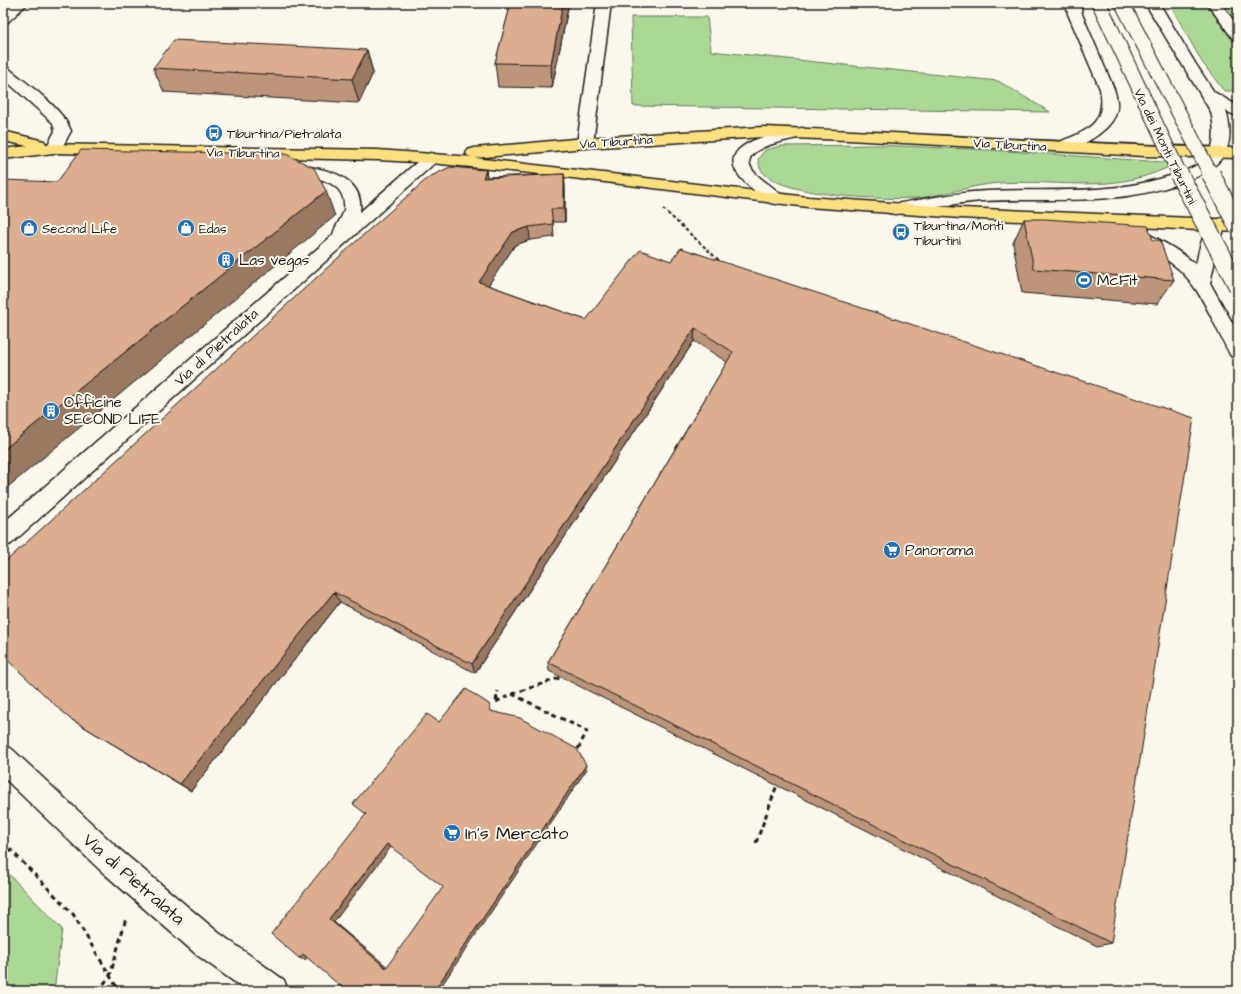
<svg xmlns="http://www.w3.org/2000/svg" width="1241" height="994" font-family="'Architects Daughter',sans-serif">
	<rect width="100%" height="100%" fill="#fbf7ec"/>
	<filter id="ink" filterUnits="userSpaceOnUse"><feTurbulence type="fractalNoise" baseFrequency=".025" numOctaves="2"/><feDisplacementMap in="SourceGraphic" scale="8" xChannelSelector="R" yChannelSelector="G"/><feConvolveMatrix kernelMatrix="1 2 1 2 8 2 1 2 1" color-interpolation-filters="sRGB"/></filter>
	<g filter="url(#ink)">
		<path fill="#acd896" stroke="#647a59" d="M1169,3h69v88h-14l-22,-29z
			M631,17h76l4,34 287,30 52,31 -417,-6z
			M876,145l116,5 185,13c-63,33 -113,16 -178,20 -28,2 -55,13 -83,15 -29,2 -143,-1 -156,-30 -1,-3 -1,-7 -2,-9l7,-9 16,-4z
			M3,868l59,61 -8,62h-51z"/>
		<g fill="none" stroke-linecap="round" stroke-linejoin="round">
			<defs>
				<path id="pedestrian" d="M1207,3h14l17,24v13l-5,-1z"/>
				<path id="minor" d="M13,3h15l-20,19 -5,1v-11z
					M597,3h14l-18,140 -2,3 -6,2 -6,-2 -2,-3z
					M3,67l5,1c19,16 55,40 63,63l-11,20 -6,2 -6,-2 -2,-3 9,-17 -2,-8 -50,-45z
					M3,745l9,4 107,100 100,84 65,47 4,11h-41l-50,-36 -98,-86 -96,-92z"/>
				<path id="tertiary" d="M431,153l6,2 2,3 -2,3 -426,383 -8,3v-24l330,-288c1,-8 9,-16 11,-25 4,-34 -39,-33 -62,-39l-2,-3 2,-3c9,-3 19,0 28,2 25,4 54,14 50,45l65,-57z"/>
				<path id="secondary" d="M1066,3h14l2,11 32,75c3,9 5,18 1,27 -7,16 -40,37 -57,33l-2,-3c4,-5 10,-7 16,-9 24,-10 33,-22 28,-48l-32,-75z
					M1145,3h14l36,60 19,29 24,14v11l-12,-6c13,43 -11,61 -48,73 -68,23 -126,13 -196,17 -29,2 -58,9 -87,13l-6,-1 -2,-4 2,-4 6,-1c31,-5 62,-12 93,-13 65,-3 121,5 185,-16 12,-4 28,-9 36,-21 7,-12 5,-29 2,-42z
					M802,128l5,2 3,3 -3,3c-15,4 -78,11 -51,38 9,9 22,15 28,25l-2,4 -6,1 -6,-1c-11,-10 -26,-18 -34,-32 -16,-31 48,-39 66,-43z
					M1222,218l6,1 3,4 -7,8 -5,11 -9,41 28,50v25l-7,-2c-16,-28 -27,-62 -50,-85 -14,-13 -33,-22 -50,-30l-3,-4 3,-4c0,0 6,-2 6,-2 13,1 49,24 59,34 3,-16 8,-43 26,-47z"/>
				<path id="primary" d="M763,127c158,6 317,18 475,21v10l-94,-2 -296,-16 -85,-3 -178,11 -110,10 333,39 153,11 277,12v12l-277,-14 -153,-11 -268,-33 -109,-11 -53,-3 -324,-7 -51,6v-10l25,-3 -25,-5v-10l41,10 2,3 332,6 95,7 -5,-1 -2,-3 2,-3 6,-2 111,-10z"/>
			</defs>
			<use href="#pedestrian" stroke="#1c1c1c" stroke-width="3"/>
			<use href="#minor" stroke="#1c1c1c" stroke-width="3"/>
			<use href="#tertiary" stroke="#1c1c1c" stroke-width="3"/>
			<use href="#secondary" stroke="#1c1c1c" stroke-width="3"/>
			<use href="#primary" stroke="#1c1c1c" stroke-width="3"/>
			<path stroke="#1c1c1c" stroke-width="2" stroke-dasharray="3.5 2.5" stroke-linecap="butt" d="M663,209l58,53"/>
			<path stroke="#1c1c1c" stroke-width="3" stroke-dasharray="5 4" stroke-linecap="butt" d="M512,694l75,37 -9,18
				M496,701l2,-10
				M496,702l16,-8 50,-17
				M3,842l70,72 46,77
				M756,843l21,-58
				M98,991l12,-15 16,-58"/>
			<use href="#pedestrian" fill="#fbf7ec" fill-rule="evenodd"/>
			<use href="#minor" fill="#fbf7ec" fill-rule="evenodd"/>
			<use href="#tertiary" fill="#fbf7ec" fill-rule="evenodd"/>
			<use href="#secondary" fill="#fbf7ec" fill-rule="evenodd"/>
			<use href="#primary" fill="#fce080" fill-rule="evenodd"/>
			<defs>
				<path id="secondary-bridge-far1" d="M1099,3l81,172
					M1122,3l89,172"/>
				<path id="secondary-bridge" d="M1179,174l59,112
					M1211,174l27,53"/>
			</defs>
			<use href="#secondary-bridge-far1" stroke="#1c1c1c" stroke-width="16" stroke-linecap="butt"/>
			<use href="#secondary-bridge" stroke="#1c1c1c" stroke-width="20" stroke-linecap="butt"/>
			<use href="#secondary-bridge-far1" stroke="#fbf7ec" stroke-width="14"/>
			<use href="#secondary-bridge" stroke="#fbf7ec" stroke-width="18"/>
		</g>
		<path fill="#bd957a" stroke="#1c1c1c" d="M506,3h63l-17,85 -54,-1 -3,-24 14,-52h-2z
			M367,50l6,23 -14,30 -195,-11 -11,-24z
			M486,170l1,7 77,-3 1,13v35h-12l1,15 -24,3 -15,5 -27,40 98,35 85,-59 10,-13 430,695 -14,3 -548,-275 -1,-9 179,-300 -33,-21 -219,332 -135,-71 -149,189 -122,-73z
			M1024,219l129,21 21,40 -17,24 -135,-11 -9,-50z"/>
		<path fill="#9a7963" stroke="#1c1c1c" d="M563,3h6l-17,85 -1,-24z
			M367,50l6,23 -14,30 -7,-24z
			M486,170l2,13 -5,-5z
			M564,174l1,13v35l-1,-13z
			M326,191l9,25 -332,275v-41z
			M529,227l1,13 -15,5 -33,50 -3,-13 34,-50z
			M695,328l-1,13 -219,332 -3,-9z
			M334,592l6,10 -149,189 -11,-7z
			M586,765l1,4 -149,222h-4z
			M387,844l4,3 -57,75 56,47 -4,-1 -57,-49z
			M303,954l6,1 -4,5 -6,-2z"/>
		<path fill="#dcad8e" stroke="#1c1c1c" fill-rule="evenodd" d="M511,3h52l-12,61 -56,-1z
			M174,40l193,10 -15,29 -199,-11z
			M81,150l205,4 28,14 12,23 -323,259v-270l54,2z
			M450,167l36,3 -3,8 81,-4v35h-13l2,15 -24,3 -16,5 -34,50 107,38 54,-70 31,11 10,-13 513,170 -83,525 -563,-281 185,-310 -38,-24 -223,336 -138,-72 -154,192 -111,-66 -66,-62v-92l359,-328 67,-59z
			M1024,219h21l103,7 5,14h7l14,40 -140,-11z
			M466,689l23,15 2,7 29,7 57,31 9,16 -152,226h-88l-43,-37 -4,4 -28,-24 95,-120 -13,-10 74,-90 12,8zM387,844l56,43 -57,81 -57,-49z"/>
	</g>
	<defs>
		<symbol id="bus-disc" viewBox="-11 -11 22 22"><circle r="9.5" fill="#1f6fb2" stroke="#fbf7ec"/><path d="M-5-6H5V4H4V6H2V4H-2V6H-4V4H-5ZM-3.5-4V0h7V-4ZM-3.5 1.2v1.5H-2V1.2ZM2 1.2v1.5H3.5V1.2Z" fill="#fff"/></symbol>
		<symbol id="shop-disc" viewBox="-11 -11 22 22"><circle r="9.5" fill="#1f6fb2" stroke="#fbf7ec"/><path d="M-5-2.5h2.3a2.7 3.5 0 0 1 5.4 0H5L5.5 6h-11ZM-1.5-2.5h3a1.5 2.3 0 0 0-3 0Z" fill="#fff"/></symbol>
		<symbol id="building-disc" viewBox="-11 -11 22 22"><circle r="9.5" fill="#1f6fb2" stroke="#fbf7ec"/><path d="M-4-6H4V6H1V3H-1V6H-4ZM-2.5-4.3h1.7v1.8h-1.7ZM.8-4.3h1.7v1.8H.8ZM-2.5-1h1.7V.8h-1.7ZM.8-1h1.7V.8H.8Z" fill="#fff"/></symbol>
		<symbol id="stadium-disc" viewBox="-11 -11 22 22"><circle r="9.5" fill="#1f6fb2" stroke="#fbf7ec"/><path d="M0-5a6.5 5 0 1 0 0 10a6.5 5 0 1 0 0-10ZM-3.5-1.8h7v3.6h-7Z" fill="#fff"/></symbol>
		<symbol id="supermarket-disc" viewBox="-11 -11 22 22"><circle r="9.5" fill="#1f6fb2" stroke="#fbf7ec"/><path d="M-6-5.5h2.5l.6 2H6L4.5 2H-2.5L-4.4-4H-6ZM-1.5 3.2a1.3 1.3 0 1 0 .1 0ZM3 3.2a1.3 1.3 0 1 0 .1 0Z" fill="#fff"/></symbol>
	</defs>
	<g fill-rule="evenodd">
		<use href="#bus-disc" x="204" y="123" width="20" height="20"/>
		<use href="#shop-disc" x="19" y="218" width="20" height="20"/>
		<use href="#shop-disc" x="176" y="218" width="20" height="20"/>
		<use href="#bus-disc" x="891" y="222" width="20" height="20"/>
		<use href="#building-disc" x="216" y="250" width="20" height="20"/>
		<use href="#stadium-disc" x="1074" y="270" width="20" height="20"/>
		<use href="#building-disc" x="41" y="401" width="20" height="20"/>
		<use href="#supermarket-disc" x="882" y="540" width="20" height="20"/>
		<use href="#supermarket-disc" x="442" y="823" width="20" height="20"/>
	</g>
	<g text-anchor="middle" stroke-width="4" stroke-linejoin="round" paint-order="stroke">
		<g font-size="13" fill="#1c1c1c" stroke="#fbf7ec" text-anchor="start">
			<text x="227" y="138">Tiburtina/Pietralata</text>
			<text x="914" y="230">Tiburtina/Monti<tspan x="914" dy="15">Tiburtini</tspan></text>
			<text x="42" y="233">Second Life</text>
			<text x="199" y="233">Edas</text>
		</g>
		<g font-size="13" fill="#1c1c1c" stroke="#fbf7ec">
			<text transform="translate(616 141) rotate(-4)" y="5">Via Tiburtina</text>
			<text transform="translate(1010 144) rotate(3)" y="5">Via Tiburtina</text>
			<text transform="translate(1166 146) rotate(64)" y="5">Via dei Monti Tiburtini</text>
			<text transform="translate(243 152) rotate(1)" y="5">Via Tiburtina</text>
		</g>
		<g font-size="15" fill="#1c1c1c" stroke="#fbf7ec" text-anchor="start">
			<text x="239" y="265">Las vegas</text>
			<text x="1097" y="285">McFit</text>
			<text x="64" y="407">Officine<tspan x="64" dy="17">SECOND LIFE</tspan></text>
			<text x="905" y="555">Panorama</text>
		</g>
		<g font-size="15" fill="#1c1c1c" stroke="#fbf7ec">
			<text transform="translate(216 347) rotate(-42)" y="5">Via di Pietralata</text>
		</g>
		<g font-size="18" fill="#1c1c1c" stroke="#fbf7ec" text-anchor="start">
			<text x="465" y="839">In's Mercato</text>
		</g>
		<g font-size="18" fill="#1c1c1c" stroke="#fbf7ec">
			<text transform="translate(134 879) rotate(41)" y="6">Via di Pietralata</text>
		</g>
	</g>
	<rect width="1241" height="994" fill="none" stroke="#fbf7ec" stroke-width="16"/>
	<rect x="8" y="8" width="1225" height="978" fill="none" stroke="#1c1c1c" stroke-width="1.5" filter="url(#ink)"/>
</svg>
